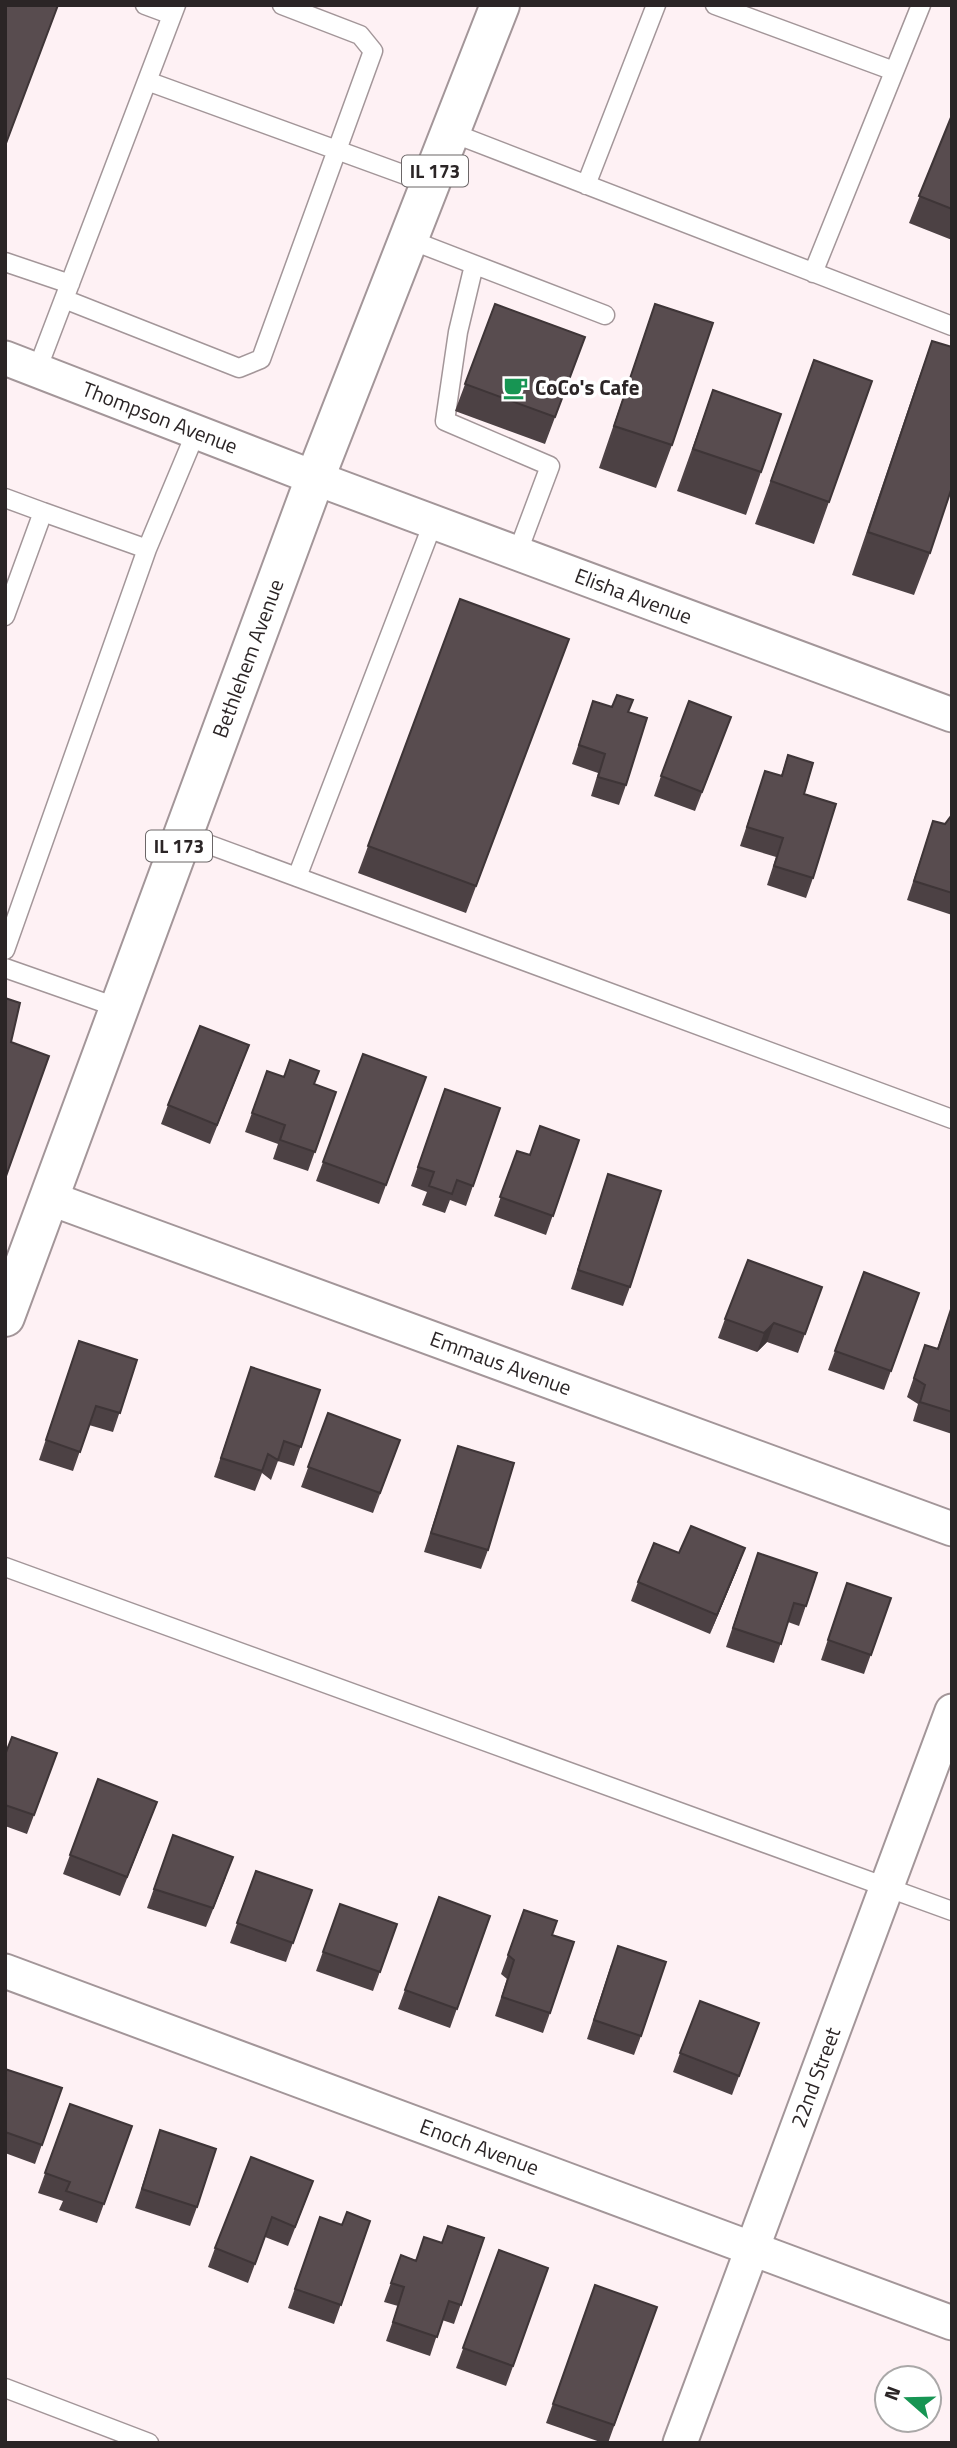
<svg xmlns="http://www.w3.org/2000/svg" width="957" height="2448" font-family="'Titillium Web',sans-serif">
	<rect width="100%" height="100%" fill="#fef1f4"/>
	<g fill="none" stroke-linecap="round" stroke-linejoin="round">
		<defs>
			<path id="service" d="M145,5l27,10
				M715,5l179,66
				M147,81l283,103
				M450,132l502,194
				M586,185l70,-180
				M408,239l197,76
				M5,262l65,22
				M474,265l-16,67 -13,89 105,45 -33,88
				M813,273l108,-268
				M64,299l175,69 22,-9 112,-308 -13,-16 -78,-30
				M37,370l139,-365
				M5,498l38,14 -38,104
				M43,512l104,37 49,-117
				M183,835l769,284
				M297,877l136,-354
				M5,950l142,-401
				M5,968l114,40
				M5,1567l947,344
				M5,2388l144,55"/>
			<g id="minor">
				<path id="s1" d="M5,358l310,120 637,237"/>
				<path id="s2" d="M49,1198l903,331"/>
				<path id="s3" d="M5,1971l947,352"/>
				<path id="s4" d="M680,2443l272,-732"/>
			</g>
			<g id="primary">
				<path id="s5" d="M5,1317l310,-839 185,-473"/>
			</g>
		</defs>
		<use href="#service" stroke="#a39699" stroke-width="21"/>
		<use href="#minor" stroke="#a39699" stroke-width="37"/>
		<use href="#primary" stroke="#a39699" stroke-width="42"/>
		<use href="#service" stroke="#fff" stroke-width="18"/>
		<use href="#minor" stroke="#fff" stroke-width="33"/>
		<use href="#primary" stroke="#fff" stroke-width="38"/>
	</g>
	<path fill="#4c4144" d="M952,115v125l-43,-17z
		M495,304l90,33 -40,107 -90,-33z
		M655,304l17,141 -16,43 -57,-20z
		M932,341l-2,212 -16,42 -62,-20 65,-192z
		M814,360l58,21 -58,163 -59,-20z
		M713,390l48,82 -15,43 -69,-24z
		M460,599l109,40 -103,274 -108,-40z
		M593,701l35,11 -2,73 -7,20 -28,-9 7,-23 -26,-9z
		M731,717l-36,94 -41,-15 7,-20z
		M788,755l16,39 9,84 -7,20 -39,-13 9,-28 -36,-11 25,-75 16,5z
		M952,816v99l-45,-15 26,-79 12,3z
		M363,1054l63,23 -47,127 -63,-23z
		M242,1064l-32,80 -49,-20 7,-19z
		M267,1071l17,6 30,7 22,8 -28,79 -35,-12 5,-15 -33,-12z
		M445,1089l55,19 -34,98 -16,-6 -5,13 -23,-8 5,-13 -16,-6z
		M579,1140l-33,95 -52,-19 23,-65 13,4z
		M608,1174l22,113 -7,19 -52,-17z
		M864,1272l55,21 -35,97 -56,-20z
		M822,1287l-24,66 -31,-11 -10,10 -39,-14 7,-19z
		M952,1306v128l-39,-13 5,-17 -11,-7 18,-52 12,4z
		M79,1341l58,19 -24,72 -24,-7 -16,46 -34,-11z
		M251,1367l69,23 -26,76 -16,-5 -7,19 -9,-7 -7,18 -41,-14z
		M328,1413l72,27 -27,73 -72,-26z
		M458,1446l30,104 -7,19 -57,-17z
		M679,1553l59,14 -28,67 -79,-33 7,-19z
		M751,1572l66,1 -18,53 -11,-4 -14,41 -48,-16z
		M847,1583l44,15 -27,76 -43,-14z
		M57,1753l-30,81 -22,-8v-72z
		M98,1779l52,42 -30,75 -57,-22z
		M173,1835l53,42 -20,50 -59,-19z
		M256,1871l56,19 -26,72 -56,-19z
		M439,1897l51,19 -40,112 -52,-19z
		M340,1904l57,20 -24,67 -57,-20z
		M524,1910l28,25 -2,78 -7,20 -48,-17 12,-37 -6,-5z
		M611,1965l30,71 -7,19 -47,-16z
		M759,2023l-27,72 -59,-23 7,-19z
		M5,2069l57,19 -27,76 -30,-11z
		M70,2104l62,22 -35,97 -38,-13 4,-9 -25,-8z
		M160,2130l37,77 -7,19 -55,-18z
		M306,2200l-18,46 -23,-9 -17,46 -40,-16 7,-19z
		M320,2217l22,8 28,-4 -36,103 -46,-16z
		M448,2226l36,12 -30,86 -12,-4 -12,36 -44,-15 12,-35 -14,-4 17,-47 15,5 26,-18z
		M499,2250l49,18 -42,118 -50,-18z
		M595,2285l62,22 -49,136h-5l-57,-20z"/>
	<path fill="#3e3537" d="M774,1323l-7,19 -10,10 7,-19z
		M745,1548l-7,19 -28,67 7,-19z"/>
	<path fill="#584c4f" stroke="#3e3537" stroke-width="2" d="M5,5h53l-53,141z
		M952,115v94l-33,-13z
		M495,304l90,33 -30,80 -90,-33z
		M655,304l58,19 -41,122 -58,-19z
		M932,341l20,6v140l-22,66 -62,-21z
		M814,360l58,21 -43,121 -58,-21z
		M713,390l68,24 -20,58 -68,-23z
		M460,599l109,40 -93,247 -108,-40z
		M617,695l16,5 -5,12 19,6 -21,67 -28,-8 7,-23 -26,-9 14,-44 19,6z
		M689,701l42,16 -29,75 -41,-16z
		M788,755l25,8 -9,31 32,10 -23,74 -39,-12 9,-28 -36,-11 18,-56 17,5z
		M951,816h1v77l-38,-12 19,-60 12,3z
		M5,998l15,5 -9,39 38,14 -44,123z
		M200,1026l49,19 -32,80 -49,-20z
		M363,1054l63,23 -40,108 -63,-23z
		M290,1060l29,11 -5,13 22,8 -21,60 -35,-12 5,-15 -33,-12 15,-42 17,6z
		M445,1089l55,19 -27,78 -16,-6 -5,14 -23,-8 5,-14 -16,-5z
		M540,1126l39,14 -26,76 -53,-19 17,-46 13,4z
		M608,1174l53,17 -31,96 -52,-17z
		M748,1260l74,27 -17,47 -31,-11 -10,10 -39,-14z
		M864,1272l55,21 -28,78 -56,-20z
		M952,1306v106l-32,-10 5,-17 -11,-7 11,-33 13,4z
		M79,1341l58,19 -17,53 -24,-7 -16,46 -34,-12z
		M251,1367l69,23 -19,57 -17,-6 -6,19 -10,-6 -6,17 -41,-13z
		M328,1413l72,27 -20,53 -72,-26z
		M458,1446l56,17 -26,87 -57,-17z
		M691,1526l54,22 -28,67 -79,-33 16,-39 25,10z
		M758,1553l59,20 -11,33 -12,-3 -13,41 -48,-16z
		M847,1583l44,15 -20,57 -43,-15z
		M12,1737l45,16 -23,62 -29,-10v-50z
		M98,1779l59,23 -30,75 -57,-22z
		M173,1835l60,22 -20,51 -59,-19z
		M256,1871l56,19 -19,53 -56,-20z
		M439,1897l51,19 -33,93 -52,-19z
		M340,1904l57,20 -17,48 -57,-20z
		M524,1910l33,11 -5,14 22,7 -24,71 -48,-16 12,-37 -6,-5z
		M618,1946l48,16 -25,74 -47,-16z
		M700,2001l59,22 -20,53 -59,-23z
		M5,2069l57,19 -20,57 -37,-13z
		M70,2104l62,22 -28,78 -38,-13 4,-9 -25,-9z
		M160,2130l56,19 -19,58 -55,-18z
		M251,2157l62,24 -18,46 -23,-10 -17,47 -40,-16z
		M347,2212l23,9 -29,84 -46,-16 25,-72 22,8z
		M448,2226l36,12 -23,67 -12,-4 -12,36 -44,-15 11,-35 -13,-4 10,-28 15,6 8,-24 18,6z
		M499,2250l49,18 -35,98 -50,-18z
		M595,2285l62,22 -43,118 -61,-21z"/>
	<defs>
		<symbol id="cafe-bare" viewBox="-9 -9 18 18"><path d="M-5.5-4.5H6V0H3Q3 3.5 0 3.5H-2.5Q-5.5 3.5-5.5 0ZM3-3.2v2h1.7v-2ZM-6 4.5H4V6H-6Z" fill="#179553" stroke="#fff" stroke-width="2.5" paint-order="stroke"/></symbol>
	</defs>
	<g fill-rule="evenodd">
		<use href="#cafe-bare" x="498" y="370" width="35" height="35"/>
	</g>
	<g text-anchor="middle" stroke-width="7" stroke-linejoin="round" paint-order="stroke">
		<g fill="#fff" stroke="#6b6667" stroke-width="2">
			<rect x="402" y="155.5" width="66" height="31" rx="5"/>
			<rect x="146" y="830.5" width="66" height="31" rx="5"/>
		</g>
		<g font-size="19" font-weight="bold" fill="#2b2526">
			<text x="435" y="178">IL 173</text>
			<text x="179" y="853">IL 173</text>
		</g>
		<g font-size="21" font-weight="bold" fill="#2b2526" stroke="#fff" text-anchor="start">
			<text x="535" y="395">CoCo's Cafe</text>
		</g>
		<g font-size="21" fill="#2b2526" stroke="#fff">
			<text dy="7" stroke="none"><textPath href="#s1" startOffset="166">Thompson Avenue</textPath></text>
			<text dy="7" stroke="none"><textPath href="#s1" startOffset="672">Elisha Avenue</textPath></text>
			<text dy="7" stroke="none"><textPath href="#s5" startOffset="702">Bethlehem Avenue</textPath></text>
			<text dy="7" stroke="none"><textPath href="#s2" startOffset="481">Emmaus Avenue</textPath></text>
			<text dy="7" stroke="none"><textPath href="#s4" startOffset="390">22nd Street</textPath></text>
			<text dy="7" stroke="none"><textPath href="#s3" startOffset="506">Enoch Avenue</textPath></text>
		</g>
	</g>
	<rect width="957" height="2448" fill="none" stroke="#2b2526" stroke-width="14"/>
	<g transform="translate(908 2399) rotate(290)"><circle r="33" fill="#ffffff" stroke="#aaa8a8" stroke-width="2"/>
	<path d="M0-5L12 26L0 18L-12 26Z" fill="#179553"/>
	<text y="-10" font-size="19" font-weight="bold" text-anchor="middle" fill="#2b2526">N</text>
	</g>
</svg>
